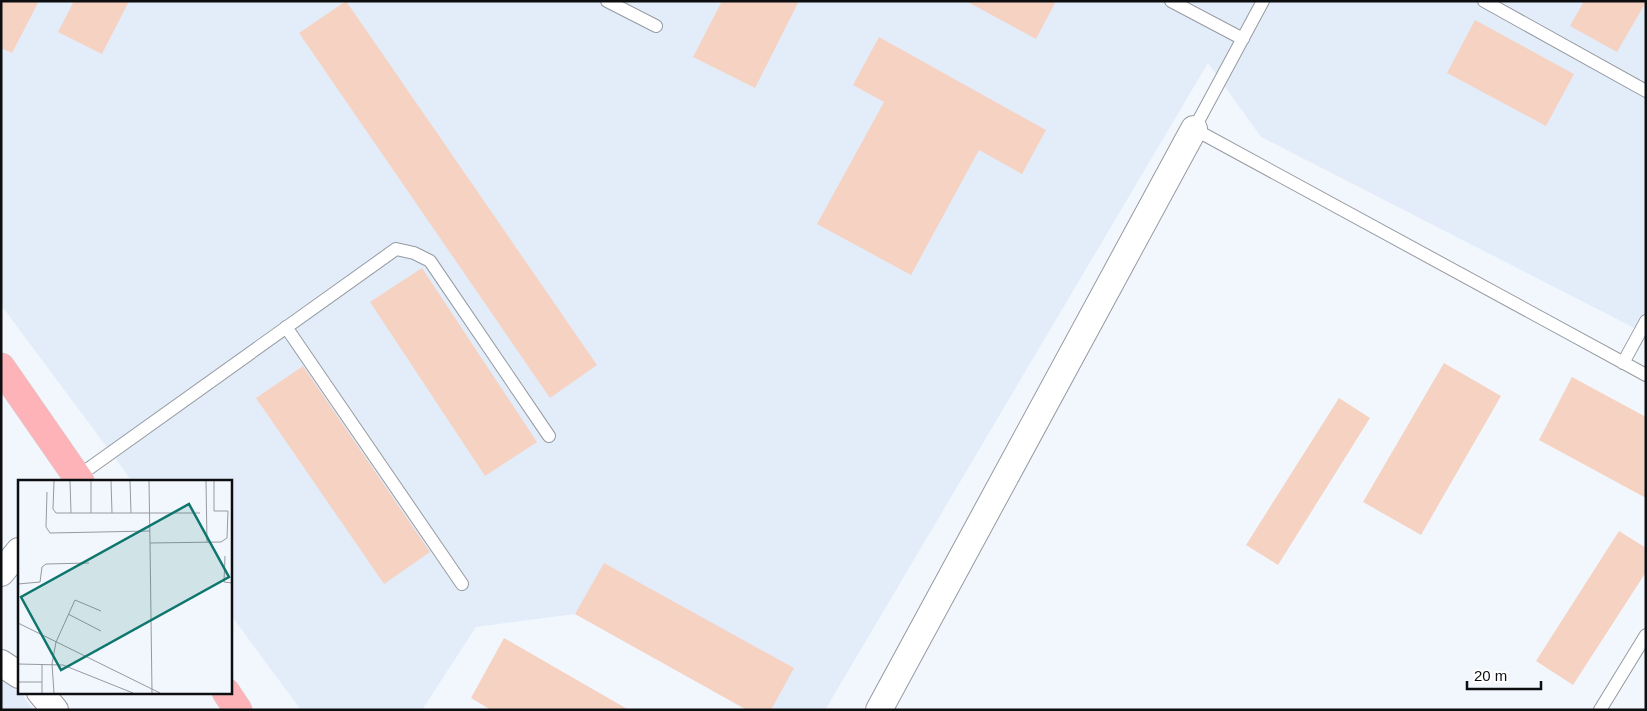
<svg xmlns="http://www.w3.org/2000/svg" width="1647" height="711" font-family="Helvetica,sans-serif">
	<rect width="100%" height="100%" fill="#f2f7fe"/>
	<path fill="#e3edfa" d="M1,1h1645v333l-385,-197 -53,-74 -383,647h-78l-172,-96 -99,13 -54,83h-121l-71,-96v-133h-98l-131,-176z
		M1,676l21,19 12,15h-33z"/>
	<path fill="#f6d2c2" d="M1,1h38l-27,52 -11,-5z
		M74,1h55l-27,53 -44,-22z
		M346,1l251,364 -47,33 -251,-365z
		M722,1h77l-44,87 -62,-31z
		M966,1h90l-20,38z
		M1584,1h62v1l-29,50 -47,-26z
		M1475,20l99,54 -28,52 -99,-53z
		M879,37l167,93 -24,44 -43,-24 -68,125 -94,-51 67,-122 -31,-17z
		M422,268l115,174 -52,34 -115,-174z
		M1444,363l57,33 -80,139 -58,-33z
		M303,366l127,186 -46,32 -128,-186z
		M1572,377l74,40v81l-107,-58z
		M1339,398l31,20 -92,147 -32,-20z
		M1619,531l27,17v24l-73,113 -37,-24z
		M604,563l190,105 -23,42h-24l-172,-96z
		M504,638l125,72h-138l-20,-12z"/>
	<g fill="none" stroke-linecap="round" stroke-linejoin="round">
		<defs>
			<path id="service" d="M607,1l49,25
				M1171,1l72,38
				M1263,1l-69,128 452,246
				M1484,1l162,90
				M286,327l176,257
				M1623,363l23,-42
				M77,477l319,-228 18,4 16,8 119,175
				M1600,710l46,-75"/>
			<path id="minor" d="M1,573l18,-22
				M1,663l18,12
				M40,692l15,18
				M879,710l315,-581"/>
			<path id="primary" d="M1,367l79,114
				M226,692l12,18"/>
		</defs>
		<use href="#service" stroke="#969aa1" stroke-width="14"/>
		<use href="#minor" stroke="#969aa1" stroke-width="28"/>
		<use href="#primary" stroke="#d3d4d4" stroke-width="29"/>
		<use href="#service" stroke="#fff" stroke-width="12"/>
		<use href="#minor" stroke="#fff" stroke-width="26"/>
		<use href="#primary" stroke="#fdb3b8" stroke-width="28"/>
	</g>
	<g transform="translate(18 480)">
		<rect width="214" height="214" fill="#f2f7fe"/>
		<path fill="none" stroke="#969a9f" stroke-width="1" d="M36,1l-1,28 3,4h144M52,1l1,32M73,1v32M93,1l1,32M112,1l1,32M131,1l1,62 71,-1 6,-4 1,-27h-14v-30M188,1l1,61M29,12l-1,35 4,6 100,-2M132,63l2,150M207,76l-1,26 8,1M0,104l22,-2 2,-15 4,-3 43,-1M50,134l33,17M0,143l142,70M0,184l45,1 70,28M24,184v29M0,202h24M36,213l-2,-29 4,-22 19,-42 26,11"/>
		<path fill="#0f766e" fill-opacity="0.15" stroke="#0f766e" stroke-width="2.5" d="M171,24l40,73 -168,93 -40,-73z"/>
		<rect width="214" height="214" fill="none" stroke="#0c0e10" stroke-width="2.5"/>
	</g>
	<rect width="1647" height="711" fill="none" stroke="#0c0e10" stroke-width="5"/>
	<path d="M1467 681v8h74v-8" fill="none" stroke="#0c0e10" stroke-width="2.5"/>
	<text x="1474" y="681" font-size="15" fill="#0c0e10" stroke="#ffffff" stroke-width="4" paint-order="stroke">20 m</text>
</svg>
